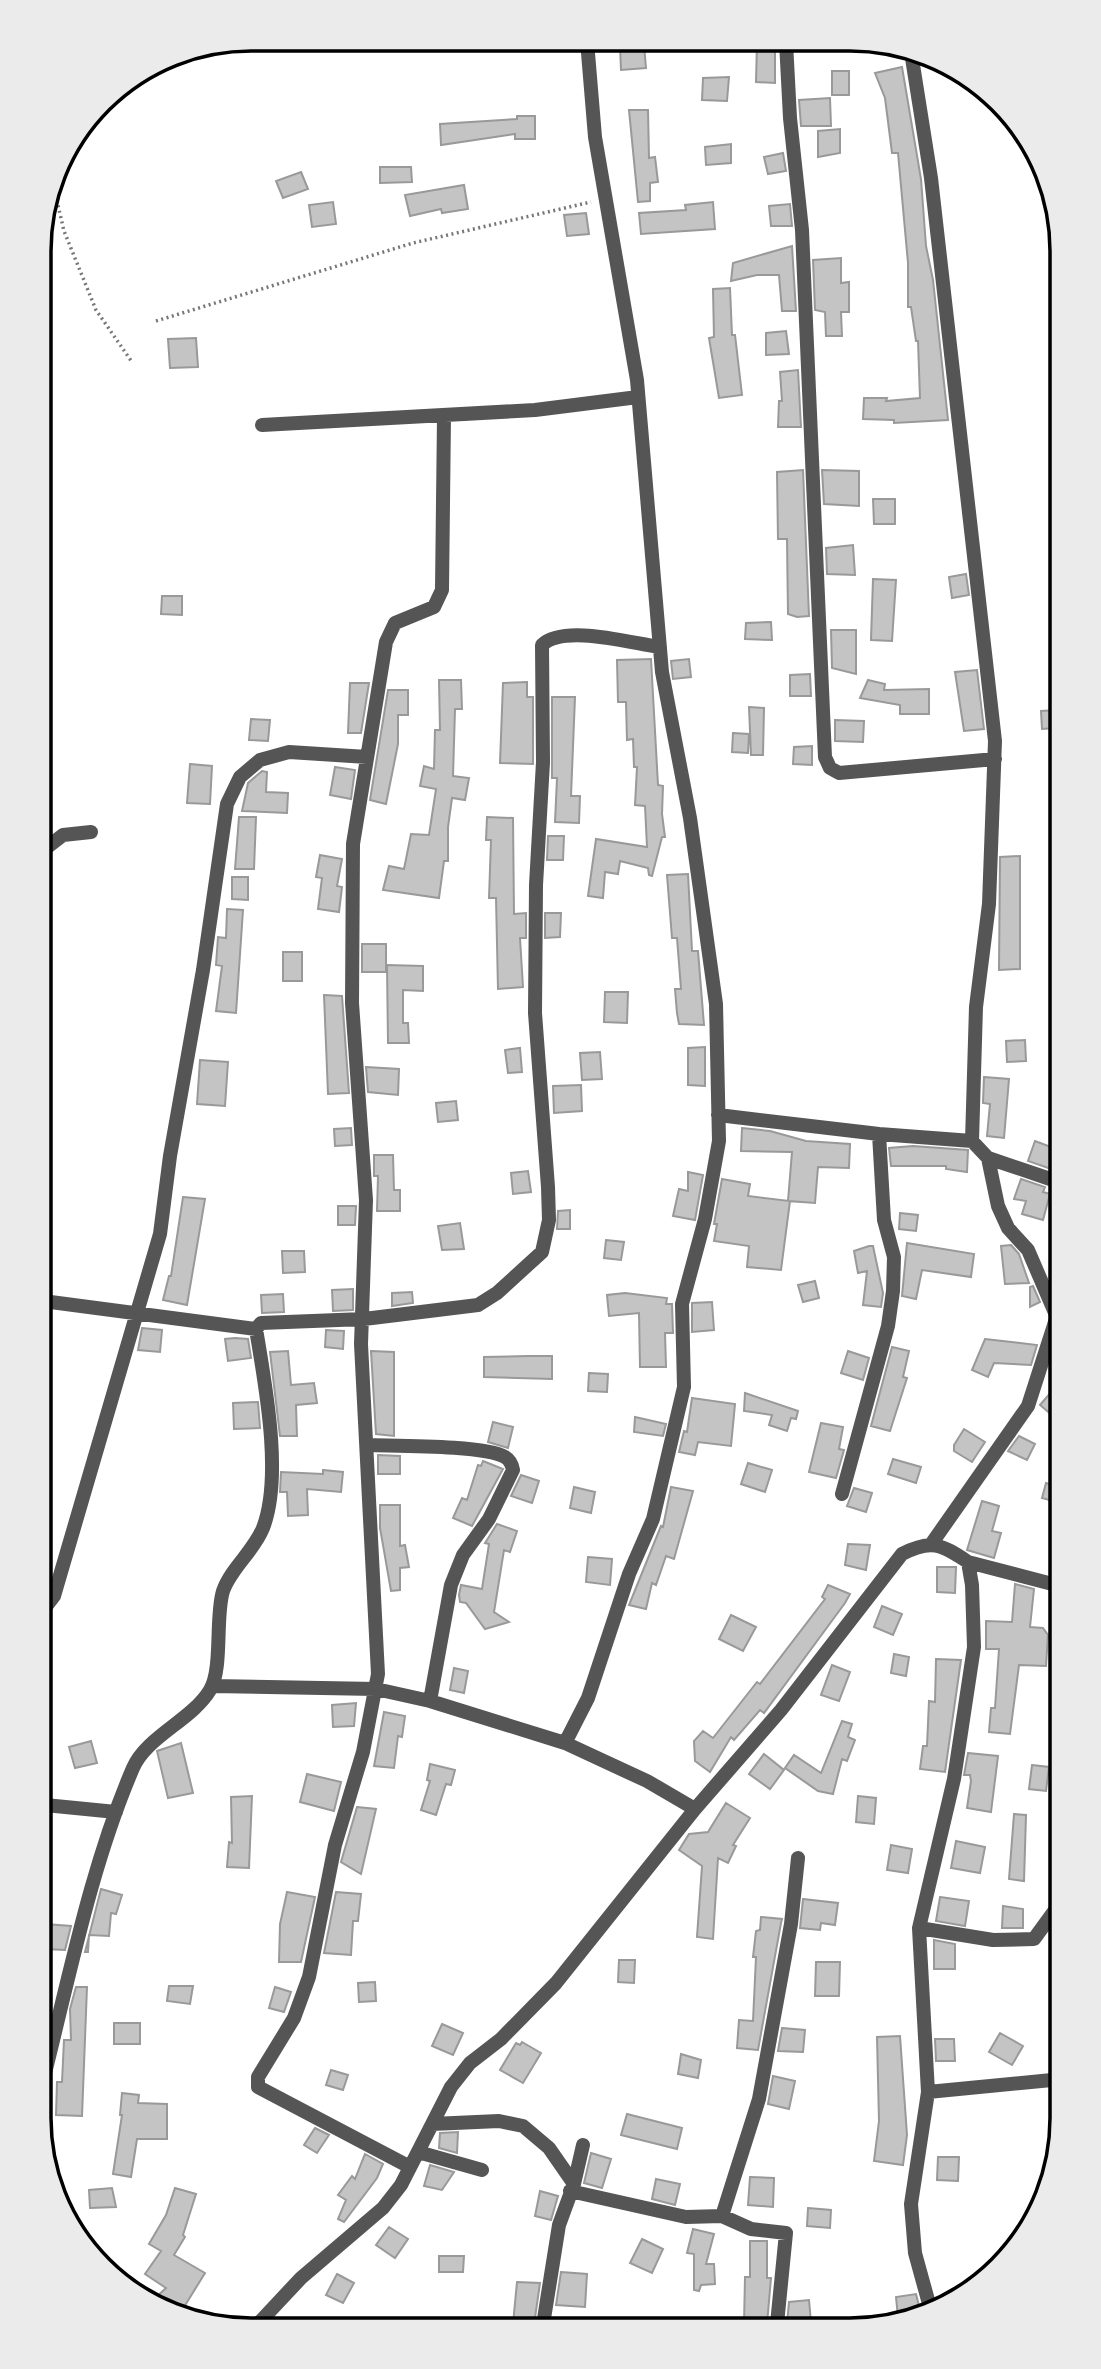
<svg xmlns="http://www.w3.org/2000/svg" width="1101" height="2369" font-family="Cabin,sans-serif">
	<rect width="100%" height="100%" fill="#fff"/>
	<path fill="#c4c4c4" stroke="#999" stroke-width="2" d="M757,42h18v41l-19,-1z
		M644,45l2,23 -25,2 -1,-24z
		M902,67l19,112 5,67 7,34 15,140 -54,3v-3l-31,-1 1,-21h23l-1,3 34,-3 -2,-57h-2l-5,-34h-3v-44l-10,-110h-6l-7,-55 -10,-25z
		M832,71h17v24h-17z
		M729,77l-2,24 -25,-1 1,-22z
		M830,98l1,28h-30l-2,-26z
		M629,110h19l1,48 6,-1 3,25 -8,1v18l-12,1z
		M517,116h18v23h-20v-5l-74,11 -1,-21 77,-5z
		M840,129v24l-22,4v-26z
		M731,144v19l-25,2 -1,-18z
		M783,153l3,18 -18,3 -4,-17z
		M380,167h31l1,15 -32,1z
		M301,172l7,17 -25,9 -7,-17z
		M464,185l4,24 -26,4 -1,-4 -31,7 -5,-21z
		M333,202l3,22 -24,3 -3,-22z
		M713,202l2,27 -74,5 -2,-21 47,-3 -1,-5z
		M790,204l2,22h-21l-2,-20z
		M586,213l3,21 -22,2 -3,-21z
		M792,246l4,65h-14l-3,-36h-22l-26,6 2,-18z
		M841,258v25l8,-1v30h-8l1,24h-16l-1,-24 -10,-2 -2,-50z
		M730,288l2,47h3l7,60 -23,3 -10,-60 5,-1 -1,-48z
		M786,331l3,23 -23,1v-22z
		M196,338l2,29 -28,1 -2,-29z
		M798,370l3,57h-23l1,-26h3l-2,-29z
		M803,470l6,146 -12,1 -9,-3 -1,-75h-9l-1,-67z
		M822,470l37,1v35l-35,-2z
		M873,499h22v25h-21z
		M853,545l2,30 -28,-1 -1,-26z
		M966,574l3,21 -17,3 -3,-21z
		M873,579l23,1 -4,61 -21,-1z
		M162,596h20v19l-21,-1z
		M771,622l1,18 -27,-1 1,-16z
		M831,630h25v44l-24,-6z
		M651,659l7,126 5,1 -1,28 3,23h-3l-10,39 -3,-1 -1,-7 -28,-7 -2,13 -13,-2 -2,26 -15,-2 8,-57 51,8 -2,-41 -10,-1 2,-38h-3l-1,-28 -6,1 -1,-38h-8l-1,-42z
		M689,659l2,18 -18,2 -2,-18z
		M977,670l7,59 -20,2 -9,-59z
		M810,674l1,22h-21v-21z
		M439,680h22l1,29h-7l-2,67 16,2 -4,22 -13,-2 -4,29v34h-4l-5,37 -56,-8 6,-24 15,3 7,-35 18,1 7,-46 -16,-3 4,-20 10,3 1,-39h5z
		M868,680l17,4 -1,6 45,-1v25h-29v-9l-40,-7z
		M527,682v15h6v67l-33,-1 3,-80z
		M350,683h19l-8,50h-13z
		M388,690h20v25h-10v29l-12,60 -16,-4z
		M552,697h23l-4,99h9l-1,27 -24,-1 2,-44h-5z
		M749,707l15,1 -1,47h-12z
		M1057,710v18l-15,1 -1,-18z
		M251,719l19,1 -2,21 -19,-1z
		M835,720l29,1 -1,21 -28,-1z
		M733,733l16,1 -1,19 -16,-1z
		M812,746v19l-19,-1 1,-17z
		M190,764l22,2 -2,38 -23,-1z
		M335,767l20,3 -4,29 -21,-4z
		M262,771l5,1 -1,20 22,1 -1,20 -45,-2 6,-28z
		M239,817h17l-2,52h-19z
		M487,817l26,1 1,96 12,-1v25h-6l3,49 -25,2 -2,-91h-7l2,-58h-5z
		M548,836h16l-1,24h-16z
		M320,855l22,4 -5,27 5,1 -3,25 -21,-3 4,-31 -6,-1z
		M1020,856v113l-21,1 1,-113z
		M688,874l4,77h6l6,74 -25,-1 -2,-11 -2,-24h6l-4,-51h-5l-5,-63z
		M232,877h16v23l-16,-1z
		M227,909l16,1 -7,103 -20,-2 6,-45 -6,-1 2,-28 8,1z
		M545,913h16l-1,24 -15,1z
		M362,944h24v28h-24z
		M283,952h19v29h-19z
		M387,965l36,1v25l-20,-1v33h5l1,20h-21z
		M605,992h23l-1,31 -23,-1z
		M324,995l18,1 7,97 -21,1z
		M1025,1040l1,21 -19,1 -1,-21z
		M705,1047v39l-17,-1v-37z
		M520,1048l2,24 -14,1 -3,-23z
		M600,1052l2,27 -20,1 -2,-27z
		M200,1060l28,2 -3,44 -28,-2z
		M366,1067l33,2 -1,26 -30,-3z
		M984,1077l25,2 -5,59 -17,-2 3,-32 -7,-1z
		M581,1085l1,26 -28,2 -1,-27z
		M456,1101l2,19 -20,2 -2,-19z
		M351,1128l1,17 -17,1 -1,-17z
		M742,1128l28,3 36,10 44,3 -1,24 -31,-1 -3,36 -27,-2 4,-49 -51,-1z
		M1035,1141l24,9 -8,19 -23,-8z
		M913,1146l55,4 -1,22 -21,-3v-3h-55l-2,-18z
		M374,1155h19l1,35h6v21h-23l1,-35h-4z
		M528,1171l3,21 -18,2 -2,-21z
		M688,1172l15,3 -8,45 -22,-4 6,-27 9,2z
		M722,1179l28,5 -2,12 42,5 -9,69 -34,-3 2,-21 -35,-5 3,-17h-3z
		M1021,1179l24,8 -2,5 7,2 -7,26 -21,-6 4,-13 -12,-2z
		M183,1197l22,2 -18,106 -24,-5 6,-24h2z
		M338,1206h18l-1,19h-17z
		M570,1210v19h-13l1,-18z
		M900,1213l18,2 -2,16 -17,-2z
		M460,1223l4,26 -22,1 -4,-24z
		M606,1240l18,2 -3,18 -17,-2z
		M907,1243l67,11 -3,23 -49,-7 -6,29 -14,-3z
		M1011,1245l8,9 10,29 -24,1 -4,-38z
		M869,1246h4l10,47 -2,14 -18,-2 4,-34 -9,2 -4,-22z
		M282,1251h22l1,21 -22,1z
		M1059,1272v19l-2,2 -7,-16z
		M815,1281l4,17 -16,4 -5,-17z
		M1033,1286l7,16 -10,5v-20z
		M353,1289v21l-20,1 -1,-21z
		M412,1292l1,11 -21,3v-13z
		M625,1293l42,5 -1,6h6l1,29h-8l1,34h-26l-1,-54 -30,3 -2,-21z
		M283,1294l1,18 -22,1 -1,-18z
		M712,1302l2,28 -22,2v-29z
		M142,1328l20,2 -2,22 -22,-2z
		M326,1330l18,1 -1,18 -18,-2z
		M235,1338l13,1 3,19 -23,3 -3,-22z
		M985,1339l52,6 -6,20 -37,-2 -6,14 -16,-7z
		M892,1347l17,4 -6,26 4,1 -17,53 -19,-5z
		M288,1351l3,34 23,-2 3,20 -21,2 1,31h-17l-10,-84z
		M371,1351l23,1v84l-18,-2z
		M848,1351l21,7 -6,22 -22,-7z
		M528,1356h24v23l-68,-2v-20z
		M589,1373l19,1 -1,18 -19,-1z
		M1059,1383v23l1,16 -20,-17z
		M745,1393l53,18 -2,8 -5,-1 -4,13 -18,-6 3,-10 -28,-4z
		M692,1398l43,6 -4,42 -33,-4 -3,13 -16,-3 5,-21 3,1z
		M258,1402l2,26 -26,1 -1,-26z
		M635,1417l31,7 -3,12 -29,-4z
		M493,1422l20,5 -5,21 -20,-6z
		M821,1423l22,4 -4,22 5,1 -8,28 -27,-6z
		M964,1429l21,13 -13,20 -18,-11v-6z
		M1019,1436l16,8 -8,16 -19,-9z
		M378,1455l22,1v18h-22z
		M893,1459l28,8 -5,16 -28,-9z
		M483,1461l20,8 -31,57 -19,-8 9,-20 5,2 11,-35 3,1z
		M748,1463l24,7 -7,22 -24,-8z
		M323,1470l20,2 -2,20 -34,-3 1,26 -20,1 -1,-24h-7l1,-20 42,2z
		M521,1475l18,6 -7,22 -21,-7z
		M1046,1483l14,4 -3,15 -15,-4z
		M574,1487l21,5 -4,21 -21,-5z
		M671,1487l22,4 -19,68 -8,-3 -10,29 -4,-2 -6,26 -17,-4 32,-79 2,1z
		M854,1488l18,5 -6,19 -19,-6z
		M982,1501l17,5 -7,25 9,2 -7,25 -27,-8z
		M380,1505h20v41l5,-1 4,22 -9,1v22l-9,1 -11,-63z
		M497,1524l20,7 -7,21 -6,-2 -10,62 15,10 -24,7 -19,-26 -6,-1 -1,-7 2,-10 21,4 7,-45 -4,-1z
		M848,1544l22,1 -4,25 -21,-5z
		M588,1557l24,2 -2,26 -24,-3z
		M937,1567h19l-1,26 -18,-1z
		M1015,1584l19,5 -4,38 13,1 5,7 -2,31 -27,-1 -9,69 -21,-2 2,-24h4l4,-59h-13v-28l26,1z
		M828,1585l22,9 -5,9 -81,110 -4,-3 -26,30 -3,-3 -21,35 -15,-11 -1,-20 9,-10 10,7 44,-56 3,2 65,-85 -3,-2z
		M882,1606l20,8 -9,21 -19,-8z
		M731,1615l25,12 -13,24 -24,-12z
		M894,1654l15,3 -3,19 -15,-3z
		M936,1659l25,1 -16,112 -25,-3 3,-23h4l2,-45 6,1z
		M832,1665l18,7 -11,29 -18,-6z
		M454,1668l14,3 -4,22 -14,-3z
		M356,1703l-2,23 -21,1 -1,-22z
		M384,1712l21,4 -3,21 -4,-1 -4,32 -20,-2z
		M842,1721l10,3 -4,13 7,3 -8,21 -5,-2 -9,35 -15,-3 -33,-23 9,-13 27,18z
		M91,1741l6,22 -22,5 -6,-21z
		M181,1743l12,50 -25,5 -11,-47z
		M968,1753l30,3 -7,56 -24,-4 4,-27 -1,-6h-6z
		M764,1754l20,16 -14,19 -21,-15z
		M430,1764l25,6 -4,15 -5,-1 -10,31 -15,-5 9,-29 -3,-1z
		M1032,1765l17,2 -3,24 -17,-2z
		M307,1774l34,8 -7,29 -34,-9z
		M252,1796l-3,72 -22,-1 2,-25 3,1 -1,-46z
		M858,1796l18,2 -2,26 -18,-2z
		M726,1803l24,15 -17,27 3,1 -8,17 -10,-5 -5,81 -16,-2 5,-71 -23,-16 10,-16 19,-2z
		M357,1807l19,2 -15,65 -20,-12z
		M1014,1814l12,1 -2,66 -15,-2z
		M956,1841l29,6 -5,26 -29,-5z
		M891,1845l21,4 -4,24 -21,-3z
		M101,1889l21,6 -6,19 -5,-1 -2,23 -20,-1 -1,17h-3z
		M287,1892l28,5 -14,65h-22l1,-38z
		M336,1892l25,2 -3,27h-5l-2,34 -27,-2z
		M940,1897l29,4 -4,25 -29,-5z
		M803,1899l35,4 -3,22 -14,-2 -1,7 -20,-2z
		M1003,1906l20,3v19h-21z
		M761,1917l21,2 -1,4 -23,127 -21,-2 2,-28 14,1 3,-64h-3l3,-26 4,-1z
		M45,1924l26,2 -6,24 -20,-1z
		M934,1940l21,4v25h-21z
		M619,1960h16l-1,23 -16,-1z
		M816,1962h24l-1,34h-24z
		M375,1982l1,19 -17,1 -1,-19z
		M169,1986h24l-3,18 -23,-3z
		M76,1987h11l-5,129 -26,-1 1,-33h5l2,-42h7l-1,-31z
		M275,1987l16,5 -7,20 -15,-4z
		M114,2023h26v21h-26z
		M442,2024l21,9 -10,22 -21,-9z
		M782,2028l23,2 -2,22 -25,-1z
		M1000,2033l23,13 -11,19 -23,-13z
		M900,2036l7,99 -4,30 -29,-4 5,-40 -2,-84z
		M935,2039h19l1,22h-19z
		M522,2042l19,11 -18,30 -23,-13 16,-27 4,2z
		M681,2054l20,6 -3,18 -20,-4z
		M331,2070l17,5 -5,15 -17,-5z
		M773,2076l22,5 -6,28 -21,-5z
		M122,2093l17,2 -1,8 29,1v35h-30l-6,38 -18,-3 9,-59h-2z
		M627,2114l55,14 -5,21 -56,-14z
		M315,2128l14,7 -12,18 -13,-8z
		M458,2132l-1,21 -18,-5 1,-15z
		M591,2153l20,6 -9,29 -18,-5z
		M365,2154l18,10 -6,14 -33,44 -6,-3 8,-19 -8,-5 14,-19 3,3z
		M938,2157h21l-1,24 -21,-1z
		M430,2165l24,7 -12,18 -18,-4z
		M750,2177l24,1 -1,29 -25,-2z
		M656,2179l24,5 -5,21 -23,-6z
		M112,2188l4,19 -26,1 -1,-18z
		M175,2188l21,6 -13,41 2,2 -11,18 31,18 -24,39 -27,-13 12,-11 -21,-14 16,-23 -12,-7 17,-29z
		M540,2191l18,5 -7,24 -16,-4z
		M808,2208l23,2 -1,18 -23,-2z
		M389,2227l19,12 -13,19 -19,-13z
		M693,2229l21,5 -8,30h8l1,20 -14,1 -2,6 -5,-1v-36l-7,-1z
		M642,2239l21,10 -11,24 -22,-10z
		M750,2241h17v37h4l-4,46h-23l1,-47h5z
		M439,2256h25l-1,16h-24z
		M561,2272l26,2 -2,33 -29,-2z
		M337,2274l17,9 -11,20 -17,-8z
		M517,2282l23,1 -6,42 -21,-1z
		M916,2294l5,20 -23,3 -2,-20z
		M809,2300l2,22 -24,2 2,-22z"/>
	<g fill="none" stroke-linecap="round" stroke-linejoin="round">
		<path stroke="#777" stroke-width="3.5" stroke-dasharray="2 3.5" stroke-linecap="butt" d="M53,184l11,47 32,79 36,52
			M156,321l257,-78 178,-41"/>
		<path stroke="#555" stroke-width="14" d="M587,41l8,96 42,243 25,292 28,146 26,186 3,137 -14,78 -23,85 2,83 -31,132 -24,55 -41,124 -23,45 82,38 48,28
			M786,42l4,76 12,112 23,527 5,11 9,5 156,-14
			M911,52l20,126 64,563 -6,163 -13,103 -4,134 16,17 71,24
			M262,425l273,-15 103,-13
			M41,852l22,-17 28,-3
			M718,1115l161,19 93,7
			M988,1158l10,48 10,22 20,22 31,72
			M43,1301l213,28
			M842,1494l46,-168 5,-35 1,-34 -10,-37 -5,-86
			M932,1543l96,-137 28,-87 3,-1
			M968,1562l92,24
			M44,1609l10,-13 106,-362 10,-78 33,-186 24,-166 13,-27 20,-17 29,-8 78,5
			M212,1686l164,3 54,12 21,-116 12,-30 26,-36 24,-49c-1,-6 -3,-10 -8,-13 -20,-12 -110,-11 -137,-12
			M430,1701l135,42
			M45,1805l71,7
			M919,1928l74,12 41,-1 27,-37
			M45,2073c25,-100 47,-210 88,-305 13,-31 59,-48 77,-78 13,-22 5,-73 13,-99 8,-23 31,-40 40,-63 20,-52 2,-144 -7,-199l5,-6 103,-4 114,-14 19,-12 45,-41 7,-32 -1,-33 -13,-174 1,-128 7,-123 -1,-117c22,-21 88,-2 118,2
			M928,2092l134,-13
			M432,2124l67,-3 24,5 26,22 25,36 -15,41 -16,100
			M418,2152l64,18
			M410,2167l-152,-80v-10l36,-59 15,-41 26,-132 28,-93 15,-78 -17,-330 5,-144 -14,-197 1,-159 33,-202 9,-19 39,-16 8,-17 2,-174
			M574,2184l9,-39
			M570,2191l116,26 36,-1 29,13 35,4 -9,91
			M722,2216l37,-117 32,-175 7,-66
			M256,2326l45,-48 82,-70 18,-23 50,-98 19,-24 31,-24 55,-56 139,-174 86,-99 121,-156c29,-15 39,-10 66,8l4,23 2,62 -20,132 -35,149 9,164 -17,112 4,49 16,58"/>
	</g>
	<path d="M0 0H1101V2369H0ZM251 51H850A200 200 0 0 1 1050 251V2118A200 200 0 0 1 850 2318H251A200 200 0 0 1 51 2118V251A200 200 0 0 1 251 51Z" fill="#ebebeb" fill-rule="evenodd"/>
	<path fill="none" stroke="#000" stroke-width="3.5" d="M251 51H850A200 200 0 0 1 1050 251V2118A200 200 0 0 1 850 2318H251A200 200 0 0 1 51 2118V251A200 200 0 0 1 251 51Z"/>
</svg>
